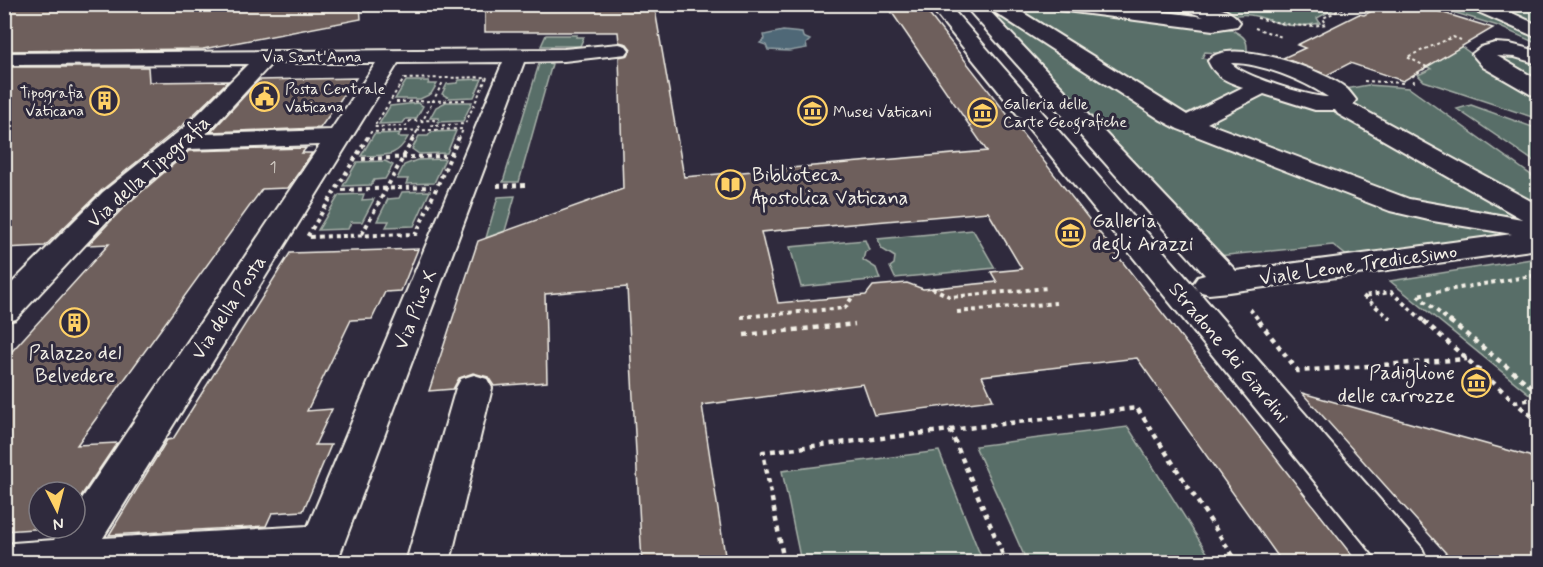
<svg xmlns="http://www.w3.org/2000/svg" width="1543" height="567" font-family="Mynerve,sans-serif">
	<rect width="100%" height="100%" fill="#2f2a3d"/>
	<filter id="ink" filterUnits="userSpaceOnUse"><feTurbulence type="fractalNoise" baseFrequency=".0167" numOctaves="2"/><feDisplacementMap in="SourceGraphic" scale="12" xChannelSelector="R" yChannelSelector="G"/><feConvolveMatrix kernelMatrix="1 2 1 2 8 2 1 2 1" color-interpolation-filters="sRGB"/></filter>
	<g filter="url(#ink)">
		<path fill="#596e68" stroke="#a6b0a8" stroke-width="1.5" d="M1293,4l45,3 -21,11 3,5c-13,3 -25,4 -38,1 -18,-5 -34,-14 -52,-7l-38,-12z
			M1008,5h21l201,24c12,6 18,9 17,22l-7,4 -35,-3 -3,6 10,2 34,25 -61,29z
			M1077,5h98l37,14z
			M1430,5h35l73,33v6l-40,-18z
			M1485,5h53v23z
			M990,8l172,111 352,115 -166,23 -15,-12 -116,11 -235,-247z
			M546,35h31l-1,2h8l-4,9h-39z
			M1454,41l43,32 41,22v24l-114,-38 -6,-6 13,-6 -19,-12z
			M1504,56l34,6v22l-23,-13 -15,-12z
			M544,62l8,2 -33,118h-16l36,-118z
			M482,79l-8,18 -25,1 -7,-4 5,-10 10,-1 2,-3z
			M406,81h23l-1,3h9l-6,10 -11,5h-25z
			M1368,85l41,3 129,92v30l-187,-105 -11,-15z
			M1267,92l63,13 195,113 -114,-17 -203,-77 1,-3z
			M446,102h26l-9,19 -25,1 1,-4h-9l6,-11z
			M418,103l5,3 -7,13h-10l-3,4 -24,1 11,-18z
			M1471,105l67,24v35l-81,-55z
			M456,131l-9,22 -28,1 -7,-5 7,-13h9l3,-4z
			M400,133l-2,4h10c-12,22 -24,18 -47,19l13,-22z
			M445,159l-11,24 -28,1 2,-5h-11l7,-14 13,-5z
			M385,161l8,4 -8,14 -11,1 -3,5 -28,1 14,-24z
			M430,191l-16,35 -28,1 3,-6h-12l11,-22 11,-1 3,-6z
			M364,194l-2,6 12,-1 -12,23h-11l-3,7 -30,1 21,-35z
			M515,196l-10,35 -19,7 12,-41z
			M973,230l22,38 -100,10 -5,-11 4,-3 1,-7 -13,-8 -4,-10z
			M865,240l4,10 -4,2 -2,8 13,8 4,11 -79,8 -11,-40z
			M1538,258v143l-148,-120z
			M1128,427l85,135h-186l-52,-116z
			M939,451l44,111h-182l-19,-91z"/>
		<path fill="#4f6877" stroke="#919fa4" stroke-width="1.5" d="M783,31l19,2 1,4 7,3 -4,4 1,4 -18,3 -21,-1 -2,-5 -6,-2 5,-4 -1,-4z"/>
		<path fill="#6e5e5b" stroke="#f4f1e8" stroke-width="1.5" fill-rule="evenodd" d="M4,4h356l1,15 -158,30 -199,2z
			M485,4h169l30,173 303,-26 -101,-147h35l436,558h-75l-145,-204 -155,18 11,24 -119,15 -11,-31 -161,21 24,157h-84l-15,-275 -82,7 2,88 -53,4 -6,-9 -15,-4 -14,5 -6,11 -24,2 49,-150 145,-52 -4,-132 9,-2 3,-6 -4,-5 -8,-2 -1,-10h-133zM988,212l34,57 -31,3 6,10 -74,7 -16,-6 -34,3 -7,9 -88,8 -17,-71z
			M1386,4h28l79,24 -90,53 -53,-18 -23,12 -44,-17 22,-10 -8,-3 62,-31 5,1z
			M4,67h144l1,15 79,-1 -44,43 -82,66 -57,56 -41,2z
			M356,78l-36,50 -109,4 48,-52z
			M306,148l-4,5h10l-24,35 -26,1 -185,256 40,-2 -42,62v-13h-36v36h10l-45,3v-171l105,-116 -21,1 37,-39 64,-55z
			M418,249l-17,42 -16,1 -13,27 -21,1 -44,91 25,-2 -17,36h16l-28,66 -31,2 -6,13 -157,9 58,-95 6,-1 117,-186z
			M1302,393l227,63 10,9v97h-85z"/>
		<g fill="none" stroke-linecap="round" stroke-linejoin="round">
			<defs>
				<path id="service" d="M1522,4l16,1v6l-14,-5z"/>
				<path id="minor" d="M928,4h20l474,544 6,14h-48z
					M963,4h20l253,267 276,-37 -79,-13 -43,-10 -212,-82 -17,-9 -168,-109 -3,-4 2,-3h17l178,111 56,-28c-15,-5 -28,-10 -35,-26 19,-27 119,10 139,28 3,3 6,7 9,11l-3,4 185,101v44l-309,43 -20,2 -11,-3 -5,-7 5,-7 7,-2zM1231,63c28,-1 74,18 97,34 -18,0 -86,-21 -97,-34zM1264,94l51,16h20l3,4 184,105 -113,-20 -202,-76z
					M1049,4h57l98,13 -25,-9 -2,-4c20,0 50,-1 63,18l-3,4 -24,4 -155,-20 -7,-2z
					M1467,4h26l45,21v13l-69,-30z
					M1495,43l15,1 28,7v13l-23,-7 -18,-1 41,24v16l-8,-2 -47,-27 -11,-13 9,-7z
					M619,44l7,2 3,4 -3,4 -62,7 -40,1 -187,500h-333v-16l9,-3 41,-3 8,-12h13v-19l245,-364 -132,4 -65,55 -107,115 -12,3v-31l99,-99 83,-66 62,-62 -244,1v-12l560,-4zM503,62l-195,464 -205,12 295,-475zM272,63h104l-45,67 -125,4z
					M474,375l13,4 5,9 -42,174h-44l50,-174 5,-9z"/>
			</defs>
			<use href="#service" stroke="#f4f1e8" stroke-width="5"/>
			<use href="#minor" stroke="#f4f1e8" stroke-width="4"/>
			<path stroke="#f4f1e8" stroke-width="2" stroke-dasharray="3 3" stroke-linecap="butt" d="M1257,18c24,5 44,11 69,6l-3,-6 23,-11 -2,-3
				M1255,28l27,9
				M487,77l-22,47 -33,2 2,-6 -24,1 -4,5 -32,1 30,-48z
				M1364,81l41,2
				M1414,83l-1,-7 14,-9 -20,-10 46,-20 8,3
				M396,102l70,-2
				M367,139l4,-7 92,-3 -4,10
				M413,139l30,-57"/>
			<path stroke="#f4f1e8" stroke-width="4" stroke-dasharray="4 4" stroke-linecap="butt" d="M368,137l-61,100 109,-3 43,-97
				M362,159l83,-3
				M497,186l30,-1
				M342,190l89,-3
				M362,234l52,-97
				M932,288l19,9 96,-9
				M1250,309l11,14
				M957,312l99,-9
				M741,317l104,-9 8,-12
				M1391,319l-28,-23 28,-4 35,31
				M1452,323l-35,-28 121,-20"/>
			<path stroke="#f4f1e8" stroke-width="4.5" stroke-dasharray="5 5" stroke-linecap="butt" d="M1259,321l39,50 169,-12
				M1424,321l91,81
				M1450,321l88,71
				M744,335l111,-11
				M1538,398l-23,4 23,20
				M950,430l56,132
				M784,562l-21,-110 374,-44 100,154"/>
			<use href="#service" fill="#2f2a3d" fill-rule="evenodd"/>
			<use href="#minor" fill="#2f2a3d" fill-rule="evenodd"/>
		</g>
	</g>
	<defs>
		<symbol id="civic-ring" viewBox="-11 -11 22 22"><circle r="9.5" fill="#2f2a3d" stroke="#ffd166" stroke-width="1.5"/><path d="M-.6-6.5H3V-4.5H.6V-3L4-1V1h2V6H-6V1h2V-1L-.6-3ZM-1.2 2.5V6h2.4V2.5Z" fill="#ffd166"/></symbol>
		<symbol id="building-ring" viewBox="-11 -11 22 22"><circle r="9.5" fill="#2f2a3d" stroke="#ffd166" stroke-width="1.5"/><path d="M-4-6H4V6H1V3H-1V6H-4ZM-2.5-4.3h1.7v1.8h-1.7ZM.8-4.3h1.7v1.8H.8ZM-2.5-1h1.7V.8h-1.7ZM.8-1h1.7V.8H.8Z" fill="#ffd166"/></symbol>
		<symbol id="museum-ring" viewBox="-11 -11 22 22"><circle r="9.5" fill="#2f2a3d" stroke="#ffd166" stroke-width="1.5"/><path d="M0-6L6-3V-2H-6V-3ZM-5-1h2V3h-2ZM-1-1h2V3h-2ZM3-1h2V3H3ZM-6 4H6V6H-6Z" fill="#ffd166"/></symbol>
		<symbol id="library-ring" viewBox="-11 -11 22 22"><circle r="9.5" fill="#2f2a3d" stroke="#ffd166" stroke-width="1.5"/><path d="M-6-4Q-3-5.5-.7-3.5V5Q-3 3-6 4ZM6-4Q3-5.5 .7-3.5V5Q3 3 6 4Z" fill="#ffd166"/></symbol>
	</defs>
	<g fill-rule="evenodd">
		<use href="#civic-ring" x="248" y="80" width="33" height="33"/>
		<use href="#building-ring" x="88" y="84" width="33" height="33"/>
		<use href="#museum-ring" x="796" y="94" width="33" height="33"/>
		<use href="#museum-ring" x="966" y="96" width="33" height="33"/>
		<use href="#library-ring" x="714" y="168" width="33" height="33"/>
		<use href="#museum-ring" x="1054" y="216" width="33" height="33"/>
		<use href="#building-ring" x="58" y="306" width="33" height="33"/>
		<use href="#museum-ring" x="1460" y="366" width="33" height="33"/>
	</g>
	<g text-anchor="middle" stroke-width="6" stroke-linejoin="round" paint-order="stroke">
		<g font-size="16" fill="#f4f1e8" stroke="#2f2a3d">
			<text x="312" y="62">Via Sant'Anna</text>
		</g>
		<g font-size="16" fill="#f4f1e8" stroke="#2f2a3d" text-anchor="start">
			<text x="285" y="94">Posta Centrale<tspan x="285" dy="18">Vaticana</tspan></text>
			<text x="84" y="98" text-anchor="end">Tipografia<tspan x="84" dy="18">Vaticana</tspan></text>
			<text x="1003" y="109">Galleria delle<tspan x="1003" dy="18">Carte Geografiche</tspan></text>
			<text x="833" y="117">Musei Vaticani</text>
		</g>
		<g font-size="16" fill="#d2ccc5">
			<text x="273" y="172">1</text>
		</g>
		<g font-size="20" fill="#f4f1e8" stroke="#2f2a3d">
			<text transform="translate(148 171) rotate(-42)" y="7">Via della Tipografia</text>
			<text transform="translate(1358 264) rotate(-8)" y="7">Viale Leone Tredicesimo</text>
			<text transform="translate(228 307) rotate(-57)" y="7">Via della Posta</text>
			<text transform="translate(415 309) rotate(-68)" y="7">Via Pius X</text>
			<text transform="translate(1230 352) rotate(50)" y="7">Stradone dei Giardini</text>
		</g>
		<g font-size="20" fill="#f4f1e8" stroke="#2f2a3d" text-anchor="start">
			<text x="752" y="181">Biblioteca<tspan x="752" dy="23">Apostolica Vaticana</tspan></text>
			<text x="1092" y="227">Galleria<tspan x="1092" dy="23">degli Arazzi</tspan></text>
			<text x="75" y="359" text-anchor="middle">Palazzo del<tspan x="75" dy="23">Belvedere</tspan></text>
			<text x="1455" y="379" text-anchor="end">Padiglione<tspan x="1455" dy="23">delle carrozze</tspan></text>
		</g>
	</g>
	<rect width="1543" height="567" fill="none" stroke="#2f2a3d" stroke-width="24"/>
	<rect x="12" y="12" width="1519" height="543" fill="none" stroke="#f4f1e8" stroke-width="2" filter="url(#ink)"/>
	<g transform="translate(57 510) rotate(174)"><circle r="28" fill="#2f2a3d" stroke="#7e7a81" stroke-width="1.5"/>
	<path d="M0-4.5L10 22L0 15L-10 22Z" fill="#ffd166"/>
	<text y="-9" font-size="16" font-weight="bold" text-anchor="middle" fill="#f4f1e8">N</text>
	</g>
</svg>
